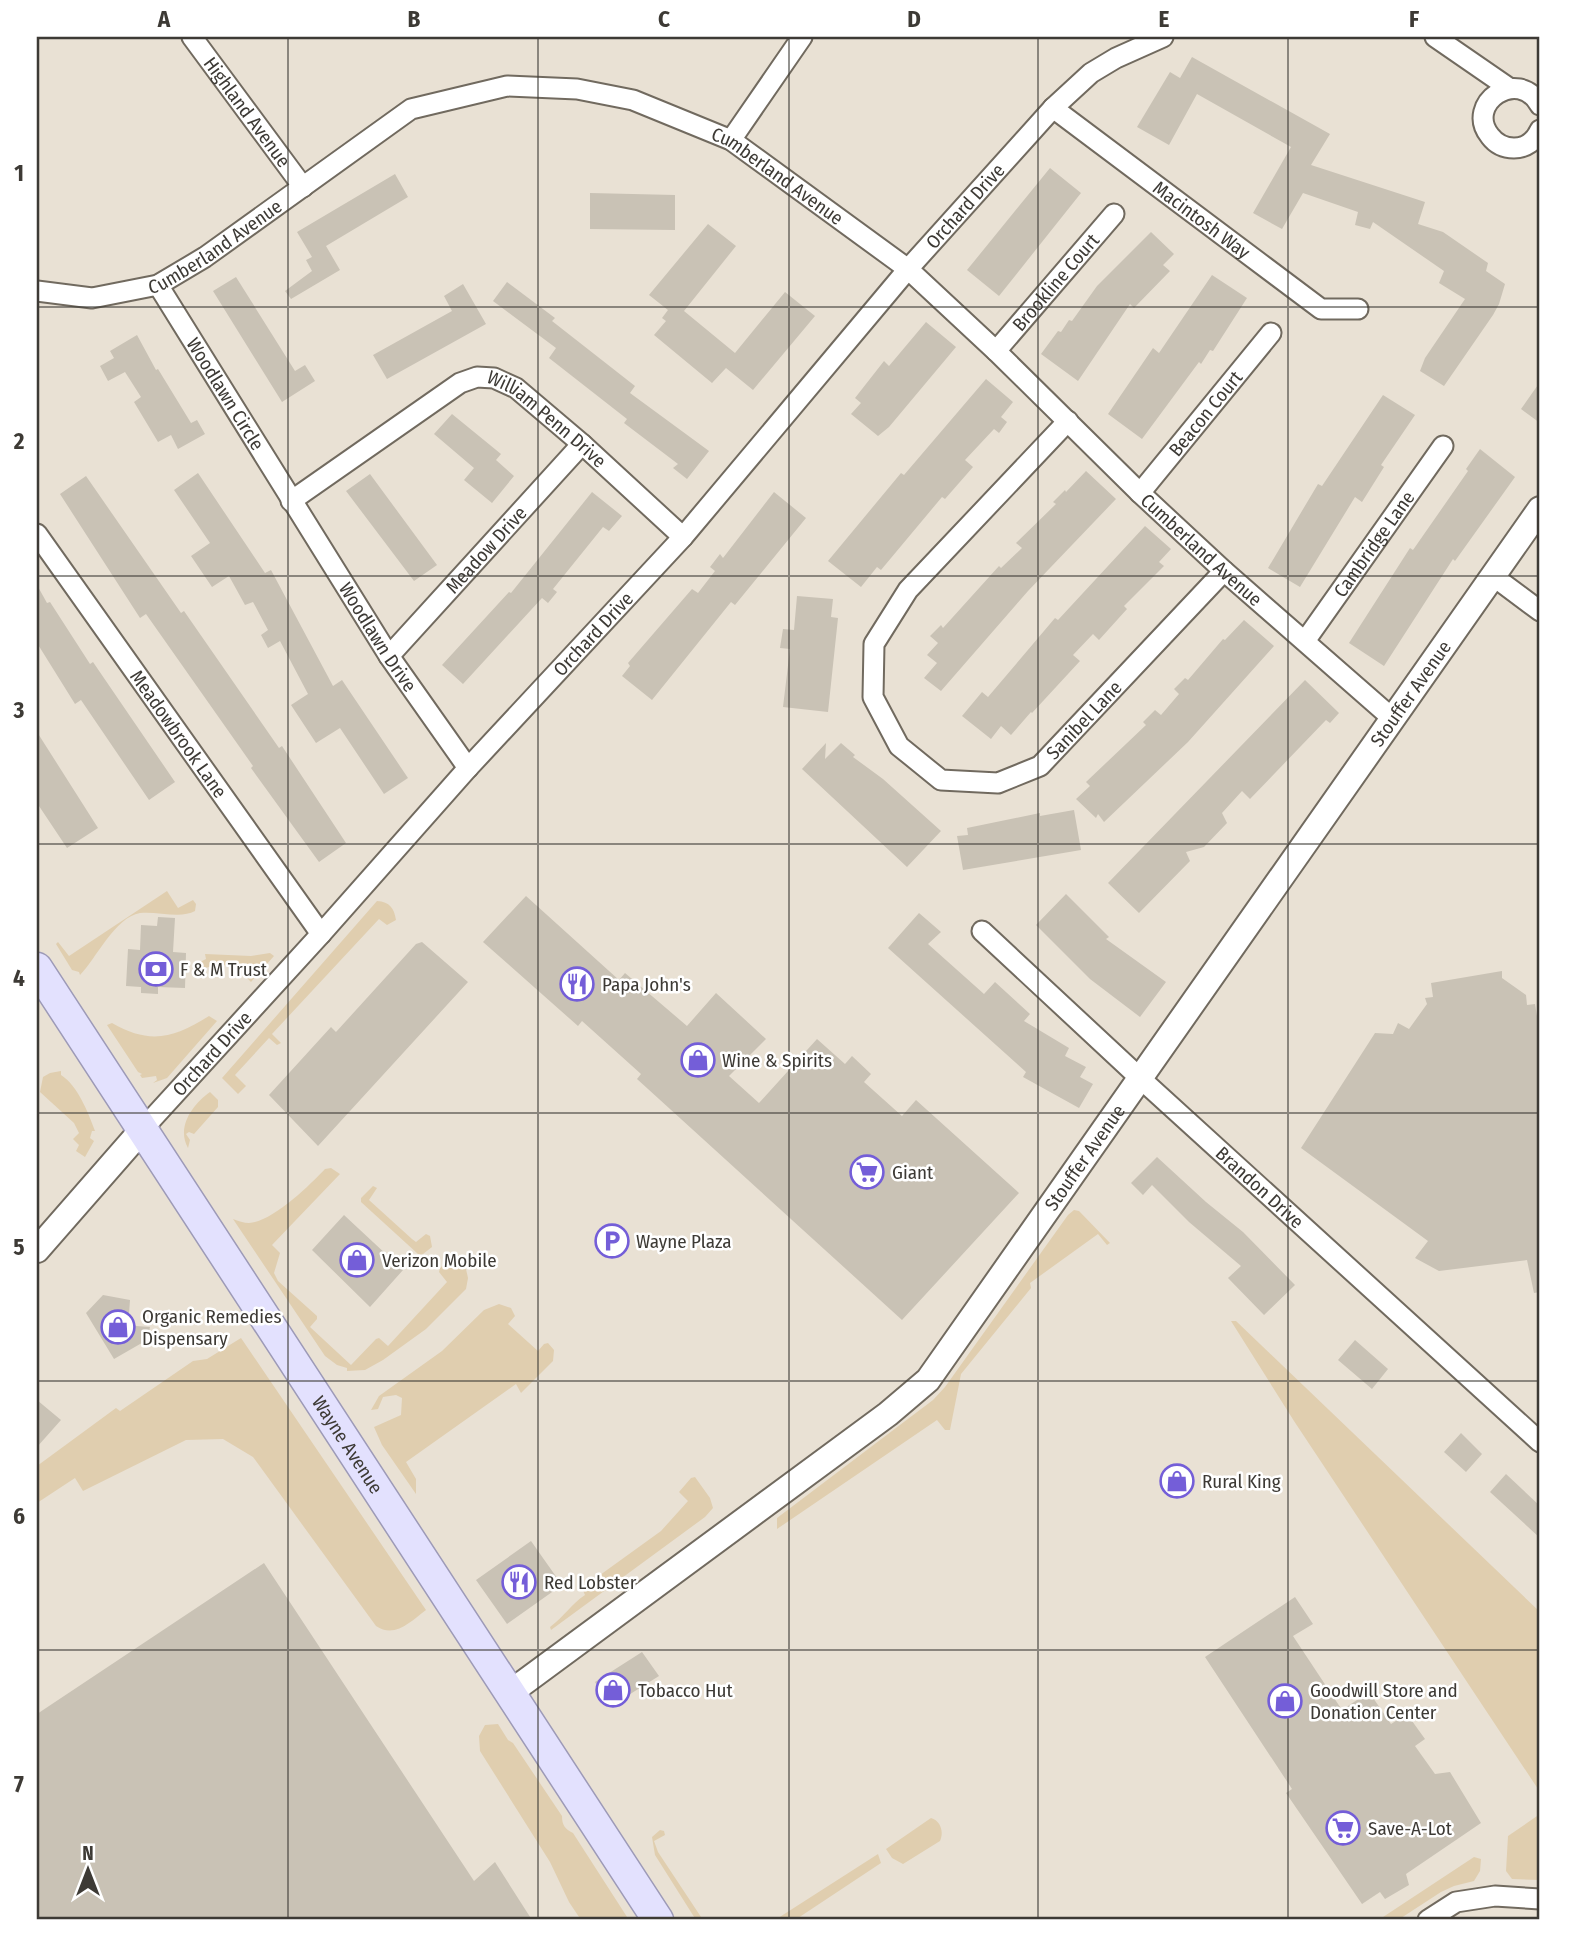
<svg xmlns="http://www.w3.org/2000/svg" width="1577" height="1957" font-family="'Fira Sans Condensed',sans-serif">
	<rect width="100%" height="100%" fill="#e9e1d4"/>
	<path fill="#e0ceaf" d="M167,891l11,17 15,-8 3,4 -1,7c-14,8 -38,0 -55,2 -25,4 -44,46 -60,62l-1,-3 -7,-2 -16,-26 2,-2 11,14z
		M377,901c13,1 17,7 19,19l-9,5 -8,-6 -107,115 9,9 -4,2 -8,-7 -34,37 11,11 -8,8 -16,-16z
		M270,953l4,3 -23,26c-16,-16 -28,-22 -50,-12l-3,-7 8,-4 -1,-5 46,2z
		M209,1016l8,5 -50,57 -14,5 4,-3 -1,-4 -14,2 -2,-3 2,-1 -4,-2 -31,-47 5,-2c38,22 62,15 97,-7z
		M61,1071v4c17,11 27,37 34,56h-3l-2,7 4,3 -9,16 -9,-6 3,-6 -6,-6 6,-6 -5,-10 -34,-31 3,-15 7,-4z
		M210,1092l8,8v7l-24,27 -5,-2 -3,2 4,6 -2,8c-12,-21 5,-44 22,-56z
		M331,1168l9,6 -68,71 8,8 -6,20 4,8 39,35v3l-7,8 41,38 25,-26 3,-1 9,8 59,-64 -8,-10 1,-4 9,-8 10,2 7,7 2,9 -2,11 -40,40 -43,31 -18,10 -18,1v-3l-10,-3 -12,-9 -92,-137c5,2 11,4 16,4 23,-1 61,-38 76,-54z
		M373,1186l4,2 -8,12 43,39 4,3 10,-8 4,2 2,11 -9,7h-5l-57,-52v-4z
		M1074,1210l5,1 31,32 -3,2 -9,-11 -68,49 1,5 -70,86 -11,56h-5l-8,-10 -160,109v-11l156,-118 12,-13 123,-172z
		M499,1304l12,4 4,8 -7,8 30,27 6,-7 4,-1 6,7 -1,11 -32,32 -5,-9 -110,78 10,17v15l-34,-49 -8,-18 27,-12 1,-17 -6,-3 -13,2 -5,12 -7,1 8,-14 63,-45 42,-41z
		M1231,1321h5l304,291v180l-246,-371z
		M241,1338l185,272c-15,11 -31,29 -50,16l-123,-169 -30,-18 -37,1 -103,51 -8,-13 -38,25v-37l79,-58 4,3 73,-50 14,-2z
		M695,1477l15,21 3,10 -8,9 -154,113 -1,-3c14,-10 21,-23 35,-32l-3,-7 79,-57 27,-30 -9,-9 12,-14z
		M498,1724l10,16 5,3 49,73c0,9 3,13 11,17l56,87h-48l-12,-18 -19,-40 -70,-111 -1,-15 6,-11z
		M1540,1814v66l-28,-1 -6,-8 2,-35z
		M931,1818c10,3 13,14 9,23l-37,23 -11,-6 -6,-9z
		M660,1830l4,1 1,4 -11,6 4,11 45,68h-7l-41,-65 -3,-18z
		M878,1854l3,9 -86,57h-20z
		M1474,1857l7,2 -1,12 -6,10 -20,5 -13,6 -43,28 -18,-1z"/>
	<path fill="#c9c2b5" d="M1192,57l138,77 -19,31 114,37 -7,22 25,8 45,31 -2,8 19,13 -6,20 -6,11 -49,71 -24,-15 5,-13 40,-59 -26,-16 5,-12 -71,-49 -3,7 -15,-4 3,-13 -55,-19 -21,36 -29,-16 38,-66 -94,-53 -28,51 -32,-18 33,-55 10,6z
		M1050,168l31,25 -82,103 -32,-26z
		M395,174l13,23 -82,49 14,24 -49,29 -6,-8 27,-20 -6,-11 6,-3 -15,-25z
		M590,193l85,2v35l-85,-1z
		M708,224l28,22 -52,65 51,42 50,-61 30,24 -62,74 -27,-22 -14,15 -58,-48 12,-14 -4,-3 6,-8 -19,-15z
		M1151,232l23,22 -11,11 7,6 -36,37 -4,-4 -52,77 -37,-27 17,-23 3,1 8,-12 3,1 25,-35z
		M1212,275l35,23 -34,53 -3,-1 -9,14 -2,-2 -57,77 -34,-25 45,-66 6,5z
		M236,277l59,94 10,-6 10,16 -33,21 -69,-111z
		M507,282l48,36 -3,3 83,65 -5,7 79,58 -22,28 -14,-11 5,-4 -54,-41 3,-4 -78,-61 7,-10 -63,-47z
		M463,284l23,40 -99,55 -14,-24 79,-44 -8,-15z
		M926,322l30,25 -67,80 -11,9 -27,-22 10,-11 -6,-5 29,-37 5,5z
		M137,335l19,35 2,-1 33,54 6,-3 8,14 -27,15 -7,-14 -13,7 -24,-40 7,-5 -16,-25 -17,9 -8,-15 14,-8 -4,-7z
		M986,379l27,23 -12,15 6,5 -8,11 -5,-4 -29,31 8,7 -28,32 -3,-2 -61,73 -4,-3 -16,20 -33,-26 73,-88 3,2z
		M1540,382v41l-19,-14z
		M1383,395l32,20 -34,50 3,2 -22,35 -7,-5 -55,90 -32,-19 50,-84 4,2z
		M452,414l49,40 -5,6 18,16 -22,27 -28,-23 10,-12 -40,-34z
		M1480,449l35,28 -60,84 -2,-2 -69,107 -35,-23 61,-95 3,2 55,-79 -2,-2z
		M1086,471l30,28 -88,92 -87,100 -17,-13 13,-15 -10,-8 11,-12 -8,-7 11,-11 2,3 56,-62 2,2 21,-20 -6,-5 40,-39 -3,-2 12,-12 1,2z
		M198,473l67,100 6,-3 62,116 9,-6 66,98 -24,16 -44,-66 -24,15 -25,-38 17,-11 -28,-53 -12,7 -7,-13 7,-5 -15,-28 -8,3 -16,-29 -17,11 -21,-31 19,-13 -36,-53z
		M370,474l67,91 -23,16 -68,-90z
		M86,476l95,137 3,-2 95,137 3,-2 64,97 -27,19 -68,-94 2,-2 -107,-152 -6,4 -80,-124z
		M592,492l30,24 -13,15 -6,-4 -50,62 4,3 -9,11 -6,-5 -79,86 -21,-19 67,-73 2,1z
		M774,492l32,26 -71,87 -4,-3 -79,98 -30,-24 8,-10 -2,-3 64,-74 6,4 17,-22 -5,-4 10,-13 3,4z
		M1145,526l26,23 -12,13 5,4 -40,40 3,3 -28,31 -6,-6 -20,21 7,6 -48,52 -1,-1 -20,23 -10,-9 -10,13 -29,-23 20,-24 6,5 67,-79 3,2z
		M37,585l10,18 3,-1 40,62 3,-2 82,120 -26,18 -68,-100 -6,4 -38,-61z
		M797,596l36,3 -2,18 7,1 -10,94 -45,-5 7,-58 -10,-1 3,-19 11,1z
		M1244,620l30,26 -86,96 -84,80 -6,-8 -2,4 -20,-19 14,-13 -4,-4 60,-57 -3,-3 12,-12 6,5 18,-21 -5,-5 11,-11 3,2 35,-41 2,1z
		M1305,680l34,33 -9,10 -4,-3 -76,79 -8,-8 -20,22 5,10 -23,24 -18,5 4,9 -51,52 -31,-30z
		M37,732l61,96 -31,20 -30,-45z
		M826,743l-1,16 16,-16 14,12 -2,2 30,22 58,52 -34,36 -105,-98z
		M1074,810l7,40 -118,20 -6,-34 11,-1 -1,-7 73,-15v3z
		M1066,894l43,43 -3,2 60,43 -26,35 -50,-38 -54,-54z
		M526,896l93,84 6,-7 62,53 29,-33 50,46 -37,37 30,27 58,-64 28,25 7,-8 19,18 -7,8 38,34 14,-16 103,93 -117,127 -265,-241 4,-5 -59,-53 -4,5 -95,-84z
		M919,913l22,19 -13,12 56,50 11,-12 35,32 -6,7 45,27 -4,8 21,11 -6,10 13,7 -14,24 -56,-31 3,-5 -138,-124z
		M158,917l17,1 -2,34 13,1 -1,35 -27,-1v7l-17,-1v-6l-15,-1 2,-37 12,1 1,-25 16,1z
		M422,942l46,40 -150,164 -49,-51 62,-68 5,5 80,-88z
		M1502,971v7l24,17 1,10 8,-1 5,30v258l-6,1 -7,-33 -88,11 -24,-13 13,-17 -127,-93 74,-115 18,1 5,-11 11,6 18,-25 -2,-6 8,-1 -2,-14z
		M1157,1157l49,45 37,30 52,53 -31,30 -36,-37 13,-12 -52,-44 -37,-37 -9,10 -12,-12z
		M344,1215l59,55 -33,37 -58,-57z
		M103,1295l27,5 -1,14 7,12 14,1 -3,13 -33,19 -28,-46z
		M1355,1340l33,29 -16,20 -34,-29z
		M37,1400l24,20 -24,27z
		M1461,1433l21,21 -16,18 -22,-20z
		M1506,1474l34,32v32l-50,-46z
		M531,1541l31,44 -55,39 -31,-44z
		M264,1563l210,318 21,-19 37,58h-495v-206z
		M1295,1597l18,27 -20,12 49,74 27,-18 22,32 16,-10 18,25 -10,7 20,28 15,-2 31,51 -75,51 3,11 -24,14 -5,-7 -18,12 -76,-111 6,-4 -87,-132z
		M642,1652l17,24 -48,30 -16,-24z"/>
	<g fill="none" stroke-linecap="round" stroke-linejoin="round">
		<defs>
			<g id="minor">
				<path id="s1" d="M192,37l111,150"/>
				<path d="M1435,37l74,51"/>
				<path d="M1540,105c-22,-39 -76,-1 -50,31 6,8 15,12 24,12 12,0 21,-7 26,-18"/>
				<path id="s2" d="M1053,108l268,201h37"/>
				<path d="M731,140l71,-103"/>
				<path id="s3" d="M158,285l231,371 79,112"/>
				<path id="s4" d="M37,291l55,7 66,-13 47,-28 206,-148 96,-23 70,3 56,11 98,40 177,129 88,82 144,142 84,78 168,147"/>
				<path id="s5" d="M996,351l118,-137"/>
				<path id="s6" d="M1068,421l-160,169 -34,54 -1,53 26,49 42,34 57,3 42,-17 184,-195"/>
				<path id="s7" d="M1140,493l131,-160"/>
				<path id="s8" d="M291,501l169,-118 17,-6 17,1 22,10 66,56 101,93"/>
				<path id="s9" d="M37,534l284,400"/>
				<path d="M1493,576l47,35"/>
				<path id="s10" d="M1305,641l138,-195"/>
				<path id="s11" d="M389,656l193,-212"/>
				<path id="s12" d="M982,931l159,148 399,363"/>
				<path id="s13" d="M141,1131l180,-197 147,-166 215,-231 225,-268 145,-161 38,-35 25,-15 47,-21"/>
				<path d="M1428,1920l28,-18 39,-6 45,3"/>
			</g>
			<g id="tertiary">
				<path d="M37,1250l104,-119"/>
				<path id="s14" d="M511,1692l377,-278 40,-34 612,-871"/>
			</g>
			<g id="primary">
				<path id="s15" d="M37,968l621,952"/>
			</g>
		</defs>
		<use href="#minor" stroke="#716a5f" stroke-width="23"/>
		<use href="#tertiary" stroke="#716a5f" stroke-width="28"/>
		<use href="#primary" stroke="#9d9ab7" stroke-width="33"/>
		<use href="#minor" stroke="#fff" stroke-width="19"/>
		<use href="#tertiary" stroke="#fff" stroke-width="24"/>
		<use href="#primary" stroke="#e3e1fe" stroke-width="30"/>
	</g>
	<path fill="none" stroke="#3d3a35" stroke-width="2" stroke-opacity="0.55" d="M288,37v1883M538,37v1883M789,37v1883M1038,37v1883M1288,37v1883M37,307h1503M37,576h1503M37,844h1503M37,1113h1503M37,1381h1503M37,1650h1503"/>
	<defs>
		<symbol id="bank-ring" viewBox="-11 -11 22 22"><circle r="9.5" fill="#fff" stroke="#745ed8" stroke-width="1.5"/><path d="M-6-4H6V4H-6ZM0-2.3a2.3 2.3 0 1 0 0 4.6a2.3 2.3 0 1 0 0-4.6Z" fill="#745ed8"/></symbol>
		<symbol id="restaurant-ring" viewBox="-11 -11 22 22"><circle r="9.5" fill="#fff" stroke="#745ed8" stroke-width="1.5"/><path d="M-5-6h1v4h1v-4h1v4h1v-4h1v5L-1.5 .5V6h-2V.5L-5-1ZM5-6V6H3V1.5H1.5Q1.5-4 5-6Z" fill="#745ed8"/></symbol>
		<symbol id="shop-ring" viewBox="-11 -11 22 22"><circle r="9.5" fill="#fff" stroke="#745ed8" stroke-width="1.5"/><path d="M-5-2.5h2.3a2.7 3.5 0 0 1 5.4 0H5L5.5 6h-11ZM-1.5-2.5h3a1.5 2.3 0 0 0-3 0Z" fill="#745ed8"/></symbol>
		<symbol id="supermarket-ring" viewBox="-11 -11 22 22"><circle r="9.5" fill="#fff" stroke="#745ed8" stroke-width="1.5"/><path d="M-6-5.5h2.5l.6 2H6L4.5 2H-2.5L-4.4-4H-6ZM-1.5 3.2a1.3 1.3 0 1 0 .1 0ZM3 3.2a1.3 1.3 0 1 0 .1 0Z" fill="#745ed8"/></symbol>
		<symbol id="parking-ring" viewBox="-11 -11 22 22"><circle r="9.5" fill="#fff" stroke="#745ed8" stroke-width="1.5"/><path d="M-3.5-5.5H1a3.5 3.5 0 0 1 0 7H-1V5.5H-3.5ZM-1-3.4V-.6H.8a1.4 1.4 0 0 0 0-2.8Z" fill="#745ed8"/></symbol>
	</defs>
	<g fill-rule="evenodd">
		<use href="#bank-ring" x="137" y="950" width="38" height="38"/>
		<use href="#restaurant-ring" x="558" y="965" width="38" height="38"/>
		<use href="#shop-ring" x="679" y="1041" width="38" height="38"/>
		<use href="#supermarket-ring" x="848" y="1153" width="38" height="38"/>
		<use href="#parking-ring" x="593" y="1222" width="38" height="38"/>
		<use href="#shop-ring" x="338" y="1241" width="38" height="38"/>
		<use href="#shop-ring" x="99" y="1308" width="38" height="38"/>
		<use href="#shop-ring" x="1158" y="1462" width="38" height="38"/>
		<use href="#restaurant-ring" x="500" y="1563" width="38" height="38"/>
		<use href="#shop-ring" x="594" y="1671" width="38" height="38"/>
		<use href="#shop-ring" x="1266" y="1682" width="38" height="38"/>
		<use href="#supermarket-ring" x="1324" y="1809" width="38" height="38"/>
	</g>
	<g text-anchor="middle" stroke-width="5" stroke-linejoin="round" paint-order="stroke">
		<g font-size="19" fill="#3d3a35" stroke="#fff">
			<text dy="7" stroke="none"><textPath href="#s1" startOffset="93">Highland Avenue</textPath></text>
			<text dy="7" stroke="none"><textPath href="#s4" startOffset="821">Cumberland Avenue</textPath></text>
			<text dy="7" stroke="none"><textPath href="#s13" startOffset="1239">Orchard Drive</textPath></text>
			<text dy="7" stroke="none"><textPath href="#s2" startOffset="186">Macintosh Way</textPath></text>
			<text dy="7" stroke="none"><textPath href="#s4" startOffset="191">Cumberland Avenue</textPath></text>
			<text dy="7" stroke="none"><textPath href="#s5" startOffset="91">Brookline Court</textPath></text>
			<text dy="7" stroke="none"><textPath href="#s3" startOffset="128">Woodlawn Circle</textPath></text>
			<text dy="7" stroke="none"><textPath href="#s7" startOffset="103">Beacon Court</textPath></text>
			<text dy="7" stroke="none"><textPath href="#s8" startOffset="308">William Penn Drive</textPath></text>
			<text dy="7" stroke="none"><textPath href="#s10" startOffset="119">Cambridge Lane</textPath></text>
			<text dy="7" stroke="none"><textPath href="#s4" startOffset="1388">Cumberland Avenue</textPath></text>
			<text dy="7" stroke="none"><textPath href="#s11" startOffset="144">Meadow Drive</textPath></text>
			<text dy="7" stroke="none"><textPath href="#s13" startOffset="672">Orchard Drive</textPath></text>
			<text dy="7" stroke="none"><textPath href="#s3" startOffset="415">Woodlawn Drive</textPath></text>
			<text dy="7" stroke="none"><textPath href="#s14" startOffset="1360">Stouffer Avenue</textPath></text>
			<text dy="7" stroke="none"><textPath href="#s6" startOffset="625">Sanibel Lane</textPath></text>
			<text dy="7" stroke="none"><textPath href="#s9" startOffset="245">Meadowbrook Lane</textPath></text>
			<text dy="7" stroke="none"><textPath href="#s13" startOffset="105">Orchard Drive</textPath></text>
			<text dy="7" stroke="none"><textPath href="#s14" startOffset="793">Stouffer Avenue</textPath></text>
			<text dy="7" stroke="none"><textPath href="#s12" startOffset="378">Brandon Drive</textPath></text>
			<text dy="7" stroke="none"><textPath href="#s15" startOffset="569">Wayne Avenue</textPath></text>
		</g>
		<g font-size="19" fill="#3d3a35" stroke="#fff" text-anchor="start">
			<text x="180" y="976">F &amp; M Trust</text>
			<text x="602" y="991">Papa John's</text>
			<text x="722" y="1067">Wine &amp; Spirits</text>
			<text x="892" y="1179">Giant</text>
			<text x="636" y="1248">Wayne Plaza</text>
			<text x="382" y="1267">Verizon Mobile</text>
			<text x="142" y="1323">Organic Remedies<tspan x="142" dy="22">Dispensary</tspan></text>
			<text x="1202" y="1488">Rural King</text>
			<text x="544" y="1589">Red Lobster</text>
			<text x="638" y="1697">Tobacco Hut</text>
			<text x="1310" y="1697">Goodwill Store and<tspan x="1310" dy="22">Donation Center</tspan></text>
			<text x="1368" y="1835">Save-A-Lot</text>
		</g>
	</g>
	<rect width="1577" height="1957" fill="none" stroke="#ffffff" stroke-width="77"/>
	<g transform="translate(88 1870)" stroke="#ffffff" stroke-width="5" paint-order="stroke">
	<path d="M0-5L12 26L0 18L-12 26Z" fill="#3d3a35"/>
	<text y="-10" font-size="19" font-weight="bold" text-anchor="middle" fill="#3d3a35">N</text>
	</g>
	<rect x="38" y="38" width="1500" height="1880" fill="none" stroke="#3d3a35" stroke-width="2.5"/>
	<g font-size="23" text-anchor="middle" font-weight="bold" fill="#3d3a35">
		<text x="164" y="27">A</text>
		<text x="414" y="27">B</text>
		<text x="664" y="27">C</text>
		<text x="914" y="27">D</text>
		<text x="1164" y="27">E</text>
		<text x="1414" y="27">F</text>
		<text x="19" y="181">1</text>
		<text x="19" y="449">2</text>
		<text x="19" y="718">3</text>
		<text x="19" y="986">4</text>
		<text x="19" y="1255">5</text>
		<text x="19" y="1524">6</text>
		<text x="19" y="1792">7</text>
	</g>
</svg>
